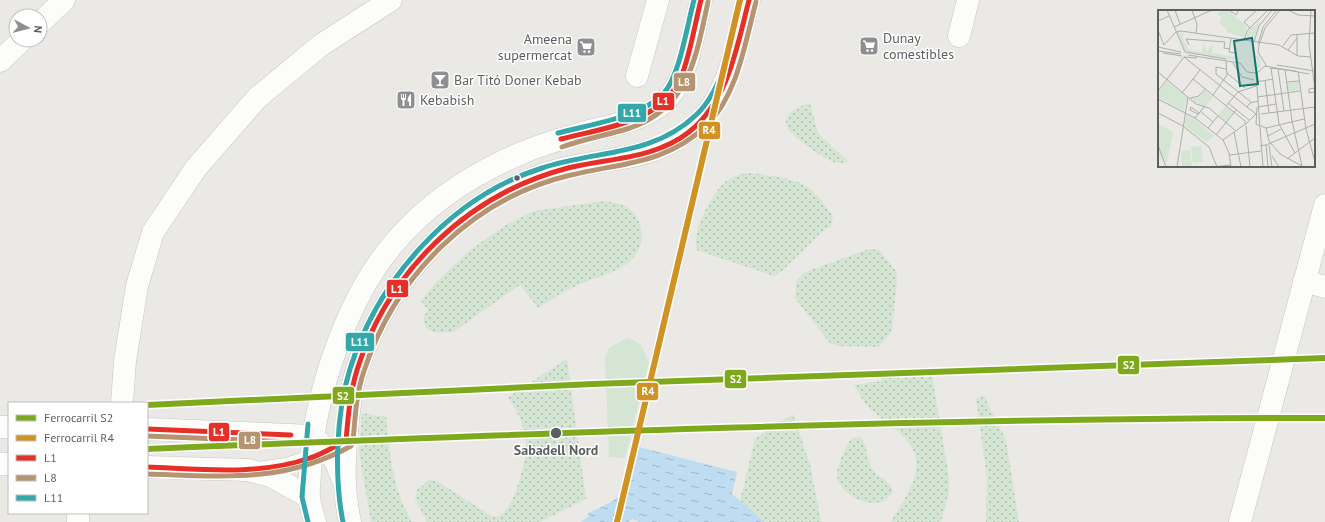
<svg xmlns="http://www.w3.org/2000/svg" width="1325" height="522" font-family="'PT Sans',sans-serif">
	<defs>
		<pattern id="grass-dots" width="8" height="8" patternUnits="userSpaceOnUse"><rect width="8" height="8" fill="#d5e5d3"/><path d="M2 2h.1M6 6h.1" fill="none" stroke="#b0bdaf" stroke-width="1.8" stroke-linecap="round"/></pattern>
		<pattern id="water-ripples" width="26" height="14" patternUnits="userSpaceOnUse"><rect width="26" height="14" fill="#bfddf0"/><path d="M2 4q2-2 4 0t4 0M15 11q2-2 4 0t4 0" fill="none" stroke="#9eb6c6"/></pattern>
	</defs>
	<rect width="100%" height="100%" fill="#eae9e6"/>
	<path fill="url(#grass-dots)" d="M810,103l8,30 30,28c-5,2 -9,3 -15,1 -10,-4 -39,-24 -45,-33 -3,-5 -3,-11 1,-15 4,-6 14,-8 21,-11z
		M746,173c17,1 42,4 57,11 13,7 21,21 30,32l-2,11 -6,2 -42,41 -9,6 -77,-26c-6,-17 13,-52 24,-64 7,-8 16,-11 25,-13z
		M604,201c16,2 31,6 36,23 10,43 -32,48 -62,61 -14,6 -27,15 -40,23l-18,-23 -67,47 -18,1 -9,-5 -3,-10 5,-8 -7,-9 15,-19 34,-32 36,-25 28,-14z
		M869,249l10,1 17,21 1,10 -5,50 -13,16 -42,-1 -8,-4 -34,-44 1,-17 9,-9z
		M567,359l19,140 -46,23h-113l-12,-23 2,-9 12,-10 8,1 56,36c20,3 34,-58 33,-74 -2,-17 -8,-32 -18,-46z
		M931,369l18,108v16l-8,29h-50c8,-15 20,-31 24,-47 9,-34 -28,-50 -48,-69 -5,-6 -9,-15 -13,-21l27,-4 2,-6z
		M984,396l22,44 13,82h-33l1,-44 -11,-80z
		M362,413l24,4c3,36 7,73 26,105h-41l-12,-69z
		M793,414l18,54 10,54h-56l-25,-21 15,-62z
		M860,436c8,10 6,22 12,32 6,11 17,10 21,23 -2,3 -4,6 -6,8 -16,12 -49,-5 -50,-24 0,-12 8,-24 13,-35z"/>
	<path fill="#d5e5d3" d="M627,338l7,2 7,5 8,17 -24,96 -16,-1 -4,-100 4,-9z"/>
	<path fill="url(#water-ripples)" d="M639,447l98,25 -5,22 33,28h-126l-6,-3 -5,3h-47l8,-6 -1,-3c43,-19 41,-22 51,-66z"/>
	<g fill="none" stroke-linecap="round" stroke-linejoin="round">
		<defs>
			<path id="lane" d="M259,468l27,-4 29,-9"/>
			<path id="street" d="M40,23l24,-23
				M959,36l9,-36
				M0,61l22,-21
				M637,76l21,-76
				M1304,281l21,6
				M122,403l3,-42 12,-75 16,-54 43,-64 61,-70 64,-53 70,-45
				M78,513v9
				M1240,522l85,-317"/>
			<path id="secondary" d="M0,427h9
				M147,429l166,7 22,24 8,20
				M0,464h9
				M147,467l101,3 23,6 38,21
				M315,522c-2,-8 -5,-16 -6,-25 -1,-8 1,-17 1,-25 3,-73 36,-174 85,-230 34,-40 81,-70 129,-90 21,-9 44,-15 65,-21 28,-7 59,-11 79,-33 21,-22 26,-69 33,-98
				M350,522c-7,-32 -6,-59 -3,-92 2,-20 4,-42 10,-61 30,-89 95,-161 185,-194 58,-21 112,-7 160,-56 26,-25 38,-85 47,-119"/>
		</defs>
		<use href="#lane" stroke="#c5c5c5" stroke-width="13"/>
		<use href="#street" stroke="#c5c5c5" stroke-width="23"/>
		<use href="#secondary" stroke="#c7c7c7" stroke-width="23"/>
		<use href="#lane" stroke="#fcfcfb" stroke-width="12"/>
		<use href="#street" stroke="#fcfcfb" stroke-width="22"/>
		<use href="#secondary" stroke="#fcfcfb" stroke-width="22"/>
		<defs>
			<path id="bus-1" d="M561,139c42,-11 101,-16 120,-62 9,-21 14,-54 20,-77
				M147,429l144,6
				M346,441c2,-24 4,-48 11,-71 31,-99 111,-176 211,-202 41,-10 87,-9 121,-36 40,-32 48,-86 60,-132
				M147,467c54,2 111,9 163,-9 13,-4 24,-12 36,-17"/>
			<path id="bus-2" d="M562,147c22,-8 46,-12 68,-19 60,-21 66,-72 78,-126
				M147,436l146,6
				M147,474c74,2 136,10 204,-28l2,-4c2,-23 3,-48 11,-71 31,-95 108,-173 207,-196 50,-12 96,-11 136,-50 31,-31 38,-83 49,-123"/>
			<path id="bus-3" d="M558,133c30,-8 85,-16 106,-40 16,-18 23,-68 30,-93
				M308,522l-6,-25 6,-73
				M343,522c-9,-45 -7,-109 7,-153 28,-90 101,-172 192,-201 54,-18 110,-11 154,-53 28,-26 37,-79 46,-115"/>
		</defs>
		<use href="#bus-1" stroke="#fff" stroke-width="8"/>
		<use href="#bus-2" stroke="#fff" stroke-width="8"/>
		<use href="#bus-3" stroke="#fff" stroke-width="8"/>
		<use href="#bus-1" stroke="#e63027" stroke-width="5"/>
		<use href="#bus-2" stroke="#b69371" stroke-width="5"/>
		<use href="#bus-3" stroke="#33a7a9" stroke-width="5"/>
		<defs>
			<path id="rail-1" d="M147,405l446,-21 732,-26
				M147,449c393,-16 785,-31 1178,-31"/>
			<path id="rail-2" d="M617,522l123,-522"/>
		</defs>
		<use href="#rail-1" stroke="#fff" stroke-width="9"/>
		<use href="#rail-2" stroke="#fff" stroke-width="9"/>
		<use href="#rail-1" stroke="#7fa91c" stroke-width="6"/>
		<use href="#rail-2" stroke="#d09222" stroke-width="6"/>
	</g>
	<defs>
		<symbol id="supermarket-square" viewBox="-11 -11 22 22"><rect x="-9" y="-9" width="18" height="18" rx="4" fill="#8e8f90" stroke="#fff"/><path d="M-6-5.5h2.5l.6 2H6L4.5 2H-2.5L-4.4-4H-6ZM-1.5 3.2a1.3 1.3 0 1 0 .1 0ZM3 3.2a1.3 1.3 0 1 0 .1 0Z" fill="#fff"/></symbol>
		<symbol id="bar-square" viewBox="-11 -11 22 22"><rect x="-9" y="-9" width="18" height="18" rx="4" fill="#8e8f90" stroke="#fff"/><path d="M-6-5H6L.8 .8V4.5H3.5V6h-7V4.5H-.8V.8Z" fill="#fff"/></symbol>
		<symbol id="restaurant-square" viewBox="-11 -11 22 22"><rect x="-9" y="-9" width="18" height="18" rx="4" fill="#8e8f90" stroke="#fff"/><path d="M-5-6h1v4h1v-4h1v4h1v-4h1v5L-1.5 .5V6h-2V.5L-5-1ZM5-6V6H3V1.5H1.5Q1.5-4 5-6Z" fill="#fff"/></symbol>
	</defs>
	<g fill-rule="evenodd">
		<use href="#supermarket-square" x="858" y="35" width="22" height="22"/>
		<use href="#supermarket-square" x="575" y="36" width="22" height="22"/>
		<use href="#bar-square" x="429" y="69" width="22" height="22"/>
		<use href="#restaurant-square" x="395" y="89" width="22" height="22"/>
	</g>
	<g fill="#5c5f62" stroke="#fff" stroke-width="1.5">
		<circle cx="517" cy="178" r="3.5"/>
		<circle cx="556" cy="433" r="6"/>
	</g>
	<g text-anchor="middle" stroke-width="3" stroke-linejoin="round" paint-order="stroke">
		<g font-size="14" fill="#5c5f62" stroke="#fff" text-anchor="start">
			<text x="883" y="43">Dunay<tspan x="883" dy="16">comestibles</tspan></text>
			<text x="572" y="44" text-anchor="end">Ameena<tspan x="572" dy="16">supermercat</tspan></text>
			<text x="454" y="85">Bar Titó Doner Kebab</text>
			<text x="420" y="105">Kebabish</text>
		</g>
		<g font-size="14" font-weight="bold" fill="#5c5f62" stroke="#fff">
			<text x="556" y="455">Sabadell Nord</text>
		</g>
	</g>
	<g transform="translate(1158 10)">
		<rect width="157" height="157" fill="#eae9e6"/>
		<path d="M101,45l2,12 -8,5 3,-5 -6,-2h7l-2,-3 3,-1 -3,-4h-4z" fill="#d5e5d3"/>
		<path d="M9,71l20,16 -3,14 -26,-14v-5zM28,105l8,4 20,17 -8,6 -21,-16z" fill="#d5e5d3"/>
		<path d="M64,0h5l20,16 -3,11 -18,-5 1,-2 -8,-7 3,-5 -5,-4zM103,10l-7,18 -8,-1 2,-6zM19,22l7,1 -1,6 6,11 13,2 2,-10 3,10 3,-6 3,1 -1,6 23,4 -1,3 -45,-7 -5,-3zM140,72l1,8 -11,1 -1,-8zM47,80l8,7 -8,10 -8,-4 2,-4 -3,4 -5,-4 9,-2zM67,96l8,6 -7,9 -8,-6zM0,114l15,8 -6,30h-3l-6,-6zM43,136l2,16 -10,1 -2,-16zM32,140l2,16 -10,1 -1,-16z" fill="#d5e5d3"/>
		<path fill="none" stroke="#adaead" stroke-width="1" d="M9,0l18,42 41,7M17,0l5,14M34,0l5,14 -1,9M71,0l7,5 3,-5M130,0l10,5 17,1M153,0l-2,34 6,45M0,11l11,-5M16,17l38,-17M92,18l-6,-6 13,-12M0,20l6,15M73,28l-2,14 8,1M86,30l3,-9 21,-21M96,32l5,-16 13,-16M100,34l5,-17 14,-17M6,35l12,-13 5,-1 98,14 19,11 13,1M31,35l-3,-6 39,3 -1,6 6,1M125,36l8,-11 24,-2M0,37l23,5M130,40l9,-12M0,41l23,3M5,43l19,3M30,45l52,8 7,9 10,1 9,-8 -8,-13 1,-7 6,-17 15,-18M139,46v-22M26,47l72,57 -11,11M26,47l13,1M75,53l9,14 12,3M119,55l38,6M107,56l44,8M112,58l26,3M113,58l8,56 16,29M120,59l6,42M127,60l7,51 10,45M140,61l8,58 9,33M0,62l38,32 13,4 27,23M69,63l18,15M58,64l35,28M58,64v-7l10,2M98,64l7,93M35,69l52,42v4M107,71l4,32M98,72l17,-3M128,72l13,-1M157,78l-6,1v4l6,-1M0,81l26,-34M24,83l18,-23M55,85l14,-20 -1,-14M99,87l43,-6M32,88l9,-2 6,-7M0,89l37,19 28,22 6,13 2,14M70,93l21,17M68,96l12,-14 18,-6M89,97l3,-4 8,-2M99,97l-1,17 4,2M100,97l18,-3M42,101l13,11M0,103l25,13 26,21 8,20M40,104l-8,-4 1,-3 8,6M103,104l54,-7M37,108l9,-11M88,116l4,41M103,116l5,2 3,13 11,13 22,12M50,118l10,-12M108,118l38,-9M76,122l7,35M58,125l20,-25M110,126l13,-7M65,130l21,-15M0,135l8,22M108,135l49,-21M111,135l3,22M102,136l6,-1 2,22M72,145l31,-4M114,146l7,11M129,149l28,-21M19,157l11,-70M54,157l19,-2"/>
		<path fill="#0f766e" fill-opacity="0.15" stroke="#0f766e" stroke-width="2" d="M94,28l6,46 -18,2 -6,-45z"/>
		<rect width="157" height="157" fill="none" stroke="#5c5f62" stroke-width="2"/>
	</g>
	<g stroke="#fff" stroke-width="1.5">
		<rect x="673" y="72" width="23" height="20" rx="4" fill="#b69371"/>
		<rect x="652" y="92" width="23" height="19" rx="4" fill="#e63027"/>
		<rect x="617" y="103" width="30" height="20" rx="4" fill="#33a7a9"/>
		<rect x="698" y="121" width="23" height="19" rx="4" fill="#d09222"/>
		<rect x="386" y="279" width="23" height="19" rx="4" fill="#e63027"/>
		<rect x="345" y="332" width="30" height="20" rx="4" fill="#33a7a9"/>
		<rect x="1117" y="355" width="23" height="20" rx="4" fill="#7fa91c"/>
		<rect x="724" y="369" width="23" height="20" rx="4" fill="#7fa91c"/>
		<rect x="636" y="382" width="23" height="19" rx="4" fill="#d09222"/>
		<rect x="332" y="386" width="23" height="19" rx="4" fill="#7fa91c"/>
		<rect x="208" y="422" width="22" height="20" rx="4" fill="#e63027"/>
		<rect x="238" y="431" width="23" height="19" rx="4" fill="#b69371"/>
	</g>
	<g font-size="11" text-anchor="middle" font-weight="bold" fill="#fff">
		<text x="684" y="86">L8</text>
		<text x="663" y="105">L1</text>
		<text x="632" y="117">L11</text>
		<text x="709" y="134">R4</text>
		<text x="397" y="293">L1</text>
		<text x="360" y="346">L11</text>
		<text x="1129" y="369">S2</text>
		<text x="736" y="383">S2</text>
		<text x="648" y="395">R4</text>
		<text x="343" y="400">S2</text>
		<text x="219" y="436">L1</text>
		<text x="250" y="444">L8</text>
	</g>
	<rect x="8" y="402" width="140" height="112" fill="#ffffff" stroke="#bebfc0"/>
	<rect x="16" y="415" width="20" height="6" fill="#7fa91c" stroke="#bebfc0"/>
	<text x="44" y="422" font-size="12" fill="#5c5f62">Ferrocarril S2</text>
	<rect x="16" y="435" width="20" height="6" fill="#d09222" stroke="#bebfc0"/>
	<text x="44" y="442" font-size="12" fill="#5c5f62">Ferrocarril R4</text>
	<rect x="16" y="455" width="20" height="6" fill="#e63027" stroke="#bebfc0"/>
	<text x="44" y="462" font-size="12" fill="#5c5f62">L1</text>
	<rect x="16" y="475" width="20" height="6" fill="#b69371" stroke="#bebfc0"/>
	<text x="44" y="482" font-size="12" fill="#5c5f62">L8</text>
	<rect x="16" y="495" width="20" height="6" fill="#33a7a9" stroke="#bebfc0"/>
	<text x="44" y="502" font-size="12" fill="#5c5f62">L11</text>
	<g transform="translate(28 28) rotate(97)"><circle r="19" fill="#ffffff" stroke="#bebfc0"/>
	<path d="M0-3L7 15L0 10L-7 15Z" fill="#8e8f90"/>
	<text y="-6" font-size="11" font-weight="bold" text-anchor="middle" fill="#5c5f62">N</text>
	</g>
</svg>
